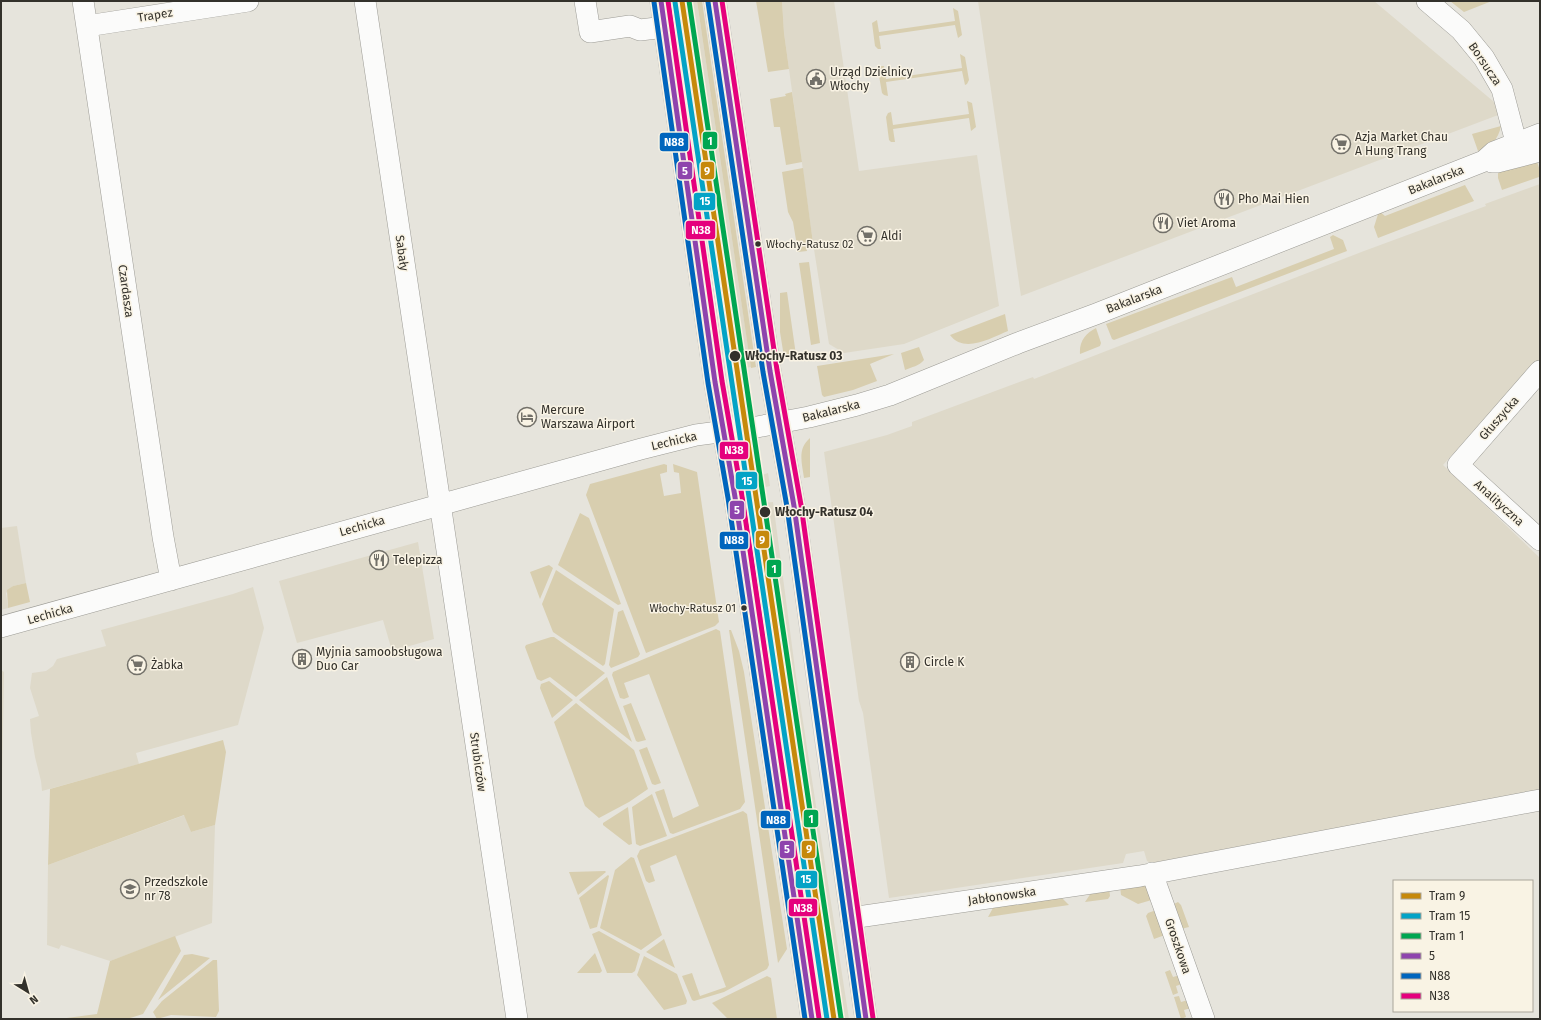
<svg xmlns="http://www.w3.org/2000/svg" width="1541" height="1020" font-family="'Fira Sans',sans-serif">
	<rect width="100%" height="100%" fill="#e6e4dc"/>
	<path fill="#ded9c9" d="M680,1h17l54,366 -16,3z
		M782,1h52l25,170 118,-16 22,151 -95,38 -60,9 -15,-9 -16,-101 -29,-210z
		M978,1h396l132,111 -485,184z
		M1540,184v175l-18,20 -4,2 -75,84 97,93v232l-378,71 -11,2 -4,-2 -3,-10 -18,3 -3,9 -234,35 -26,-185 -4,-12 -35,-249 63,-17 25,-9v-4l121,-45 1,2 330,-128 122,-45 -1,-2z
		M768,473l2,13 -18,4 -1,-11z
		M773,502l23,174 53,343h-19l-75,-515z
		M17,526l9,57 -13,3 -7,7 2,15 -7,2v-82z
		M418,542l16,97 -42,12 -9,-31 -86,23 -18,-62z
		M253,587l11,41 -26,97 -102,28 3,11 -97,27 -1,-10 -6,-24 -4,-24 -1,-14 9,-3 -9,-28 2,-15 14,-2 7,-5 4,-7 49,-13 -5,-16 132,-36z
		M1,670l3,2 -3,166z
		M185,815l6,17 24,-7 -3,98 -102,38 -49,-16 -2,4 -12,-4 1,-80z"/>
	<path fill="#d8ceaf" d="M675,1h5l31,208 -6,1z
		M697,1h5l54,366 -5,1z
		M756,1h26l2,32 5,36 -21,3z
		M1450,1h42l-28,11z
		M953,8l5,3 4,24 -4,3 -3,-13 -76,11 2,13h-3l-3,-3 -3,-23 5,-3 2,12 76,-11z
		M960,54l5,3 4,23 -2,4 -2,1 -3,-14 -76,11 2,14 -4,-1 -2,-2 -4,-23 3,-4h3l2,13 76,-11z
		M792,92l10,70 -16,3 -6,-38h-6l-4,-28 16,-3 -1,-2z
		M967,101l5,2 4,24 -5,4 -2,-13 -76,11 2,13h-4l-2,-2 -3,-23 2,-4 3,-1 2,13 69,-10 7,-1z
		M1501,126c-3,14 -10,21 -23,25l-6,-17z
		M1536,158l4,13 -1,6 -37,13 -4,-12v-10z
		M803,168l10,75 -7,1 1,7 -9,1 -5,-30 -5,-10 -6,-40z
		M1465,185l9,16 -96,37 -4,-11 5,-16 6,5z
		M1333,235l10,5 4,11 -233,89 -2,-1 -6,-15 126,-47 4,10 98,-38 -4,-12z
		M809,262l11,81 -9,2 -12,-82z
		M787,292l9,63 -12,2 -4,-25v-39z
		M1005,314l3,17c-17,7 -44,23 -58,4z
		M1096,328l5,15 -1,3 -20,8c-1,-13 6,-21 16,-26z
		M919,347l5,13c-5,6 -12,7 -19,10l-4,-17z
		M894,354l-24,10 7,17 -24,9 -29,7 -2,-2 -5,-29z
		M810,438v39l-6,1c-2,-15 -7,-29 6,-40z
		M664,464l3,1v7l-7,2 4,22 17,-3 -2,-20 -5,-1 -1,-8 24,8 22,150 -4,4 -69,27 -60,-158 4,-11z
		M580,513l9,5 32,86 -3,1 -60,-40z
		M549,565l4,3 -13,31 -10,-27z
		M556,570l58,39 -9,55 -2,2 -50,-34 -11,-28z
		M26,583l4,19 -22,6 -1,-18 6,-4z
		M623,610l17,44 -2,3 -27,11 -2,-3 9,-53z
		M716,629l4,2 25,171 -5,7 -67,25 -3,-1 -15,-41 9,-3 9,29 26,-12 -50,-132 -25,9 5,14 -5,2 -4,-1 -8,-23 1,-3 7,-3z
		M729,630h2l8,21 5,21 43,277 -9,14z
		M551,637h3l51,36 -29,24 -26,-20 -9,4 -4,-2 -12,-32 1,-2z
		M607,677l25,65 -53,-42z
		M549,681l24,19 -21,18 -12,-30 1,-4z
		M576,703l58,47 14,39 -19,13 -30,16 -14,-12 -31,-84z
		M631,703l15,37 -8,2 -2,-1 -13,-35z
		M223,740l3,12 -11,73 -24,7 -7,-17 -136,50 2,-76z
		M647,747l14,36 -6,2 -3,-1 -13,-34z
		M652,794l15,42 -27,10 -4,-2 -4,-37z
		M628,807l4,37 -3,1 -26,-20v-2z
		M743,811l4,3 22,151 -2,4 -43,23 -30,9 -2,-1 -10,-24 10,-3 8,23 26,-9 -50,-132 -26,11 5,15 -6,2 -3,-2 -9,-25 3,-6z
		M631,857l3,1 28,77 -21,15 -41,-22 15,-58z
		M605,871l1,1 -28,23 -9,-23z
		M608,875l1,1 -12,51 -7,2 -11,-31z
		M1145,885l5,4 5,10 -17,5 -17,-9 -1,-9z
		M1109,888l1,8 -2,3 -23,3 6,-9z
		M1056,896l6,2 7,7 -81,12 5,-9z
		M1178,902l3,3 8,22 -8,2 -9,-24z
		M1159,909l6,26 -11,4 -8,-23 2,-3z
		M599,931l41,23 -5,17 -3,2h-25l-15,-39z
		M175,936l6,15 -38,63 -16,5h-68l38,-5 13,-53z
		M664,939l11,29 -29,-16z
		M595,953l7,18 -2,2h-23z
		M192,954l18,4 -52,42 26,-45z
		M644,956l33,18 10,27 -1,3 -22,6 -27,-35z
		M213,960h4l2,51 -3,6 -45,-2 -14,4 -4,-7 9,-11z
		M1170,970l3,7 7,-2 2,9 -6,2 2,7 -5,2 -8,-23z
		M767,976l4,2 6,41h-49l-16,-16z
		M1179,996l2,6 7,-2 3,8 -7,2 2,7 -5,2 -7,-22z"/>
	<g fill="none" stroke-linecap="round" stroke-linejoin="round">
		<defs>
			<path id="minor" d="M83,1l80,536 8,43
				M365,1l152,1018
				M585,1l5,31 40,-6 10,4 25,-3
				M1427,1l34,29 23,28 18,31 14,53
				M87,26l161,-25
				M1492,162h5l43,-11
				M1540,371l-82,94 82,75
				M1,627l640,-178 55,-14 61,-8 52,-10 48,-12 33,-10 128,-52 78,-29 388,-153 10,-9 46,-18
				M1152,873l52,146
				M851,918l289,-42 400,-76"/>
			<path id="major" d="M661,1l54,381 20,115 77,522
				M715,1l55,370 24,135 33,241 39,272"/>
		</defs>
		<use href="#minor" stroke="#9c9b95" stroke-width="22"/>
		<use href="#major" stroke="#c2c1bc" stroke-width="23"/>
		<use href="#minor" stroke="#fbfbfa" stroke-width="21"/>
		<use href="#major" stroke="#f2f2f5" stroke-width="22"/>
		<defs>
			<path id="bus-1" d="M661,1l54,381 20,115 77,522
				M715,1l55,370 24,135 72,513"/>
			<path id="bus-2" d="M654,2l54,381 20,115 77,521
				M708,2l55,370 24,135 72,512"/>
			<path id="bus-3" d="M668,1l54,380 20,115 77,522
				M722,1l55,369 24,135 72,513"/>
		</defs>
		<use href="#bus-1" stroke="#f9f3e4" stroke-width="8"/>
		<use href="#bus-2" stroke="#f9f3e4" stroke-width="8"/>
		<use href="#bus-3" stroke="#f9f3e4" stroke-width="8"/>
		<use href="#bus-1" stroke="#8e44ad" stroke-width="5"/>
		<use href="#bus-2" stroke="#0065bd" stroke-width="5"/>
		<use href="#bus-3" stroke="#e5007d" stroke-width="5"/>
		<defs>
			<path id="tram-1" d="M682,1l152,1018"/>
			<path id="tram-2" d="M675,2l152,1017"/>
			<path id="tram-3" d="M689,1l152,1017"/>
		</defs>
		<use href="#tram-1" stroke="#f9f3e4" stroke-width="8"/>
		<use href="#tram-2" stroke="#f9f3e4" stroke-width="8"/>
		<use href="#tram-3" stroke="#f9f3e4" stroke-width="8"/>
		<use href="#tram-1" stroke="#c6890b" stroke-width="5"/>
		<use href="#tram-2" stroke="#03a3c6" stroke-width="5"/>
		<use href="#tram-3" stroke="#00a651" stroke-width="5"/>
	</g>
	<defs>
		<symbol id="civic-ring" viewBox="-11 -11 22 22"><circle r="9.5" fill="#f9f3e4" stroke="#727069" stroke-width="1.5"/><path d="M-.6-6.5H3V-4.5H.6V-3L4-1V1h2V6H-6V1h2V-1L-.6-3ZM-1.2 2.5V6h2.4V2.5Z" fill="#727069"/></symbol>
		<symbol id="supermarket-ring" viewBox="-11 -11 22 22"><circle r="9.5" fill="#f9f3e4" stroke="#727069" stroke-width="1.5"/><path d="M-6-5.5h2.5l.6 2H6L4.5 2H-2.5L-4.4-4H-6ZM-1.5 3.2a1.3 1.3 0 1 0 .1 0ZM3 3.2a1.3 1.3 0 1 0 .1 0Z" fill="#727069"/></symbol>
		<symbol id="restaurant-ring" viewBox="-11 -11 22 22"><circle r="9.5" fill="#f9f3e4" stroke="#727069" stroke-width="1.5"/><path d="M-5-6h1v4h1v-4h1v4h1v-4h1v5L-1.5 .5V6h-2V.5L-5-1ZM5-6V6H3V1.5H1.5Q1.5-4 5-6Z" fill="#727069"/></symbol>
		<symbol id="hotel-ring" viewBox="-11 -11 22 22"><circle r="9.5" fill="#f9f3e4" stroke="#727069" stroke-width="1.5"/><path d="M-6-4.5h1.5V1H6V5H4.5V3h-9V5H-6ZM-4 0a1.8 1.8 0 1 1 3.6 0ZM.5 0V-2.5h3Q6-2.5 6 0Z" fill="#727069"/></symbol>
		<symbol id="building-ring" viewBox="-11 -11 22 22"><circle r="9.5" fill="#f9f3e4" stroke="#727069" stroke-width="1.5"/><path d="M-4-6H4V6H1V3H-1V6H-4ZM-2.5-4.3h1.7v1.8h-1.7ZM.8-4.3h1.7v1.8H.8ZM-2.5-1h1.7V.8h-1.7ZM.8-1h1.7V.8H.8Z" fill="#727069"/></symbol>
		<symbol id="school-ring" viewBox="-11 -11 22 22"><circle r="9.5" fill="#f9f3e4" stroke="#727069" stroke-width="1.5"/><path d="M0-5L7-2L0 1L-7-2ZM-4 1L0 2.5L4 1V4Q0 6-4 4Z" fill="#727069"/></symbol>
	</defs>
	<g fill-rule="evenodd">
		<use href="#civic-ring" x="805" y="68" width="22" height="22"/>
		<use href="#supermarket-ring" x="1330" y="133" width="22" height="22"/>
		<use href="#restaurant-ring" x="1213" y="188" width="22" height="22"/>
		<use href="#restaurant-ring" x="1152" y="212" width="22" height="22"/>
		<use href="#supermarket-ring" x="856" y="225" width="22" height="22"/>
		<use href="#hotel-ring" x="516" y="406" width="22" height="22"/>
		<use href="#restaurant-ring" x="368" y="549" width="22" height="22"/>
		<use href="#building-ring" x="291" y="648" width="22" height="22"/>
		<use href="#building-ring" x="899" y="651" width="22" height="22"/>
		<use href="#supermarket-ring" x="126" y="654" width="22" height="22"/>
		<use href="#school-ring" x="119" y="878" width="22" height="22"/>
	</g>
	<g fill="#33312b" stroke="#f9f3e4" stroke-width="1.5">
		<circle cx="758" cy="244" r="3.5"/>
		<circle cx="735" cy="356" r="6"/>
		<circle cx="765" cy="512" r="6"/>
		<circle cx="744" cy="608" r="3.5"/>
	</g>
	<g text-anchor="middle" stroke-width="3" stroke-linejoin="round" paint-order="stroke">
		<g font-size="11" fill="#33312b" stroke="#f9f3e4" text-anchor="start">
			<text x="766" y="248">Włochy-Ratusz 02</text>
			<text x="736" y="612" text-anchor="end">Włochy-Ratusz 01</text>
		</g>
		<g font-size="12" fill="#33312b" stroke="#f9f3e4">
			<text transform="translate(155 15) rotate(-9)" y="4">Trapez</text>
			<text transform="translate(1485 64) rotate(56)" y="4">Borsucza</text>
			<text transform="translate(1436 180) rotate(-22)" y="4">Bakalarska</text>
			<text transform="translate(402 253) rotate(82)" y="4">Sabały</text>
			<text transform="translate(126 291) rotate(82)" y="4">Czardasza</text>
			<text transform="translate(1134 299) rotate(-21)" y="4">Bakalarska</text>
			<text transform="translate(831 411) rotate(-14)" y="4">Bakalarska</text>
			<text transform="translate(1499 418) rotate(-49)" y="4">Głuszycka</text>
			<text transform="translate(674 441) rotate(-13)" y="4">Lechicka</text>
			<text transform="translate(1499 503) rotate(42)" y="4">Analityczna</text>
			<text transform="translate(362 526) rotate(-16)" y="4">Lechicka</text>
			<text transform="translate(50 614) rotate(-16)" y="4">Lechicka</text>
			<text transform="translate(478 762) rotate(82)" y="4">Strubiczów</text>
			<text transform="translate(1002 896) rotate(-8)" y="4">Jabłonowska</text>
			<text transform="translate(1178 946) rotate(71)" y="4">Groszkowa</text>
		</g>
		<g font-size="12" fill="#33312b" stroke="#f9f3e4" text-anchor="start">
			<text x="830" y="76">Urząd Dzielnicy<tspan x="830" dy="14">Włochy</tspan></text>
			<text x="1355" y="141">Azja Market Chau<tspan x="1355" dy="14">A Hung Trang</tspan></text>
			<text x="1238" y="203">Pho Mai Hien</text>
			<text x="1177" y="227">Viet Aroma</text>
			<text x="881" y="240">Aldi</text>
			<text x="541" y="414">Mercure<tspan x="541" dy="14">Warszawa Airport</tspan></text>
			<text x="393" y="564">Telepizza</text>
			<text x="316" y="656">Myjnia samoobsługowa<tspan x="316" dy="14">Duo Car</tspan></text>
			<text x="924" y="666">Circle K</text>
			<text x="151" y="669">Żabka</text>
			<text x="144" y="886">Przedszkole<tspan x="144" dy="14">nr 78</tspan></text>
		</g>
		<g font-size="12" font-weight="bold" fill="#33312b" stroke="#f9f3e4" text-anchor="start">
			<text x="745" y="360">Włochy-Ratusz 03</text>
			<text x="775" y="516">Włochy-Ratusz 04</text>
		</g>
	</g>
	<g stroke="#f9f3e4" stroke-width="1.5">
		<rect x="702" y="131" width="16" height="19" rx="4" fill="#00a651"/>
		<rect x="659" y="132" width="30" height="20" rx="4" fill="#0065bd"/>
		<rect x="700" y="161" width="15" height="19" rx="4" fill="#c6890b"/>
		<rect x="677" y="161" width="16" height="19" rx="4" fill="#8e44ad"/>
		<rect x="693" y="192" width="23" height="19" rx="4" fill="#03a3c6"/>
		<rect x="685" y="220" width="31" height="20" rx="4" fill="#e5007d"/>
		<rect x="719" y="441" width="30" height="19" rx="4" fill="#e5007d"/>
		<rect x="735" y="471" width="23" height="19" rx="4" fill="#03a3c6"/>
		<rect x="729" y="500" width="16" height="20" rx="4" fill="#8e44ad"/>
		<rect x="755" y="530" width="15" height="19" rx="4" fill="#c6890b"/>
		<rect x="719" y="531" width="30" height="19" rx="4" fill="#0065bd"/>
		<rect x="766" y="559" width="16" height="19" rx="4" fill="#00a651"/>
		<rect x="803" y="809" width="16" height="19" rx="4" fill="#00a651"/>
		<rect x="760" y="810" width="31" height="19" rx="4" fill="#0065bd"/>
		<rect x="779" y="840" width="16" height="19" rx="4" fill="#8e44ad"/>
		<rect x="801" y="840" width="15" height="19" rx="4" fill="#c6890b"/>
		<rect x="795" y="870" width="23" height="19" rx="4" fill="#03a3c6"/>
		<rect x="788" y="898" width="30" height="19" rx="4" fill="#e5007d"/>
	</g>
	<g font-size="11" text-anchor="middle" font-weight="bold" fill="#fff">
		<text x="710" y="145">1</text>
		<text x="674" y="146">N88</text>
		<text x="707" y="175">9</text>
		<text x="685" y="175">5</text>
		<text x="705" y="205">15</text>
		<text x="701" y="234">N38</text>
		<text x="734" y="454">N38</text>
		<text x="747" y="485">15</text>
		<text x="737" y="514">5</text>
		<text x="762" y="544">9</text>
		<text x="734" y="544">N88</text>
		<text x="774" y="573">1</text>
		<text x="811" y="823">1</text>
		<text x="776" y="824">N88</text>
		<text x="787" y="853">5</text>
		<text x="809" y="853">9</text>
		<text x="806" y="883">15</text>
		<text x="803" y="912">N38</text>
	</g>
	<rect width="1541" height="1020" fill="none" stroke="#33312b" stroke-width="4"/>
	<rect x="1393" y="880" width="140" height="132" fill="#f9f3e4" stroke="#aaa59a"/>
	<rect x="1401" y="893" width="20" height="6" fill="#c6890b" stroke="#aaa59a"/>
	<text x="1429" y="900" font-size="12" fill="#33312b">Tram 9</text>
	<rect x="1401" y="913" width="20" height="6" fill="#03a3c6" stroke="#aaa59a"/>
	<text x="1429" y="920" font-size="12" fill="#33312b">Tram 15</text>
	<rect x="1401" y="933" width="20" height="6" fill="#00a651" stroke="#aaa59a"/>
	<text x="1429" y="940" font-size="12" fill="#33312b">Tram 1</text>
	<rect x="1401" y="953" width="20" height="6" fill="#8e44ad" stroke="#aaa59a"/>
	<text x="1429" y="960" font-size="12" fill="#33312b">5</text>
	<rect x="1401" y="973" width="20" height="6" fill="#0065bd" stroke="#aaa59a"/>
	<text x="1429" y="980" font-size="12" fill="#33312b">N88</text>
	<rect x="1401" y="993" width="20" height="6" fill="#e5007d" stroke="#aaa59a"/>
	<text x="1429" y="1000" font-size="12" fill="#33312b">N38</text>
	<g transform="translate(28 992) rotate(143)" stroke="#f9f3e4" stroke-width="3" paint-order="stroke">
	<path d="M0-3L7 15L0 10L-7 15Z" fill="#33312b"/>
	<text y="-6" font-size="11" font-weight="bold" text-anchor="middle" fill="#33312b">N</text>
	</g>
</svg>
